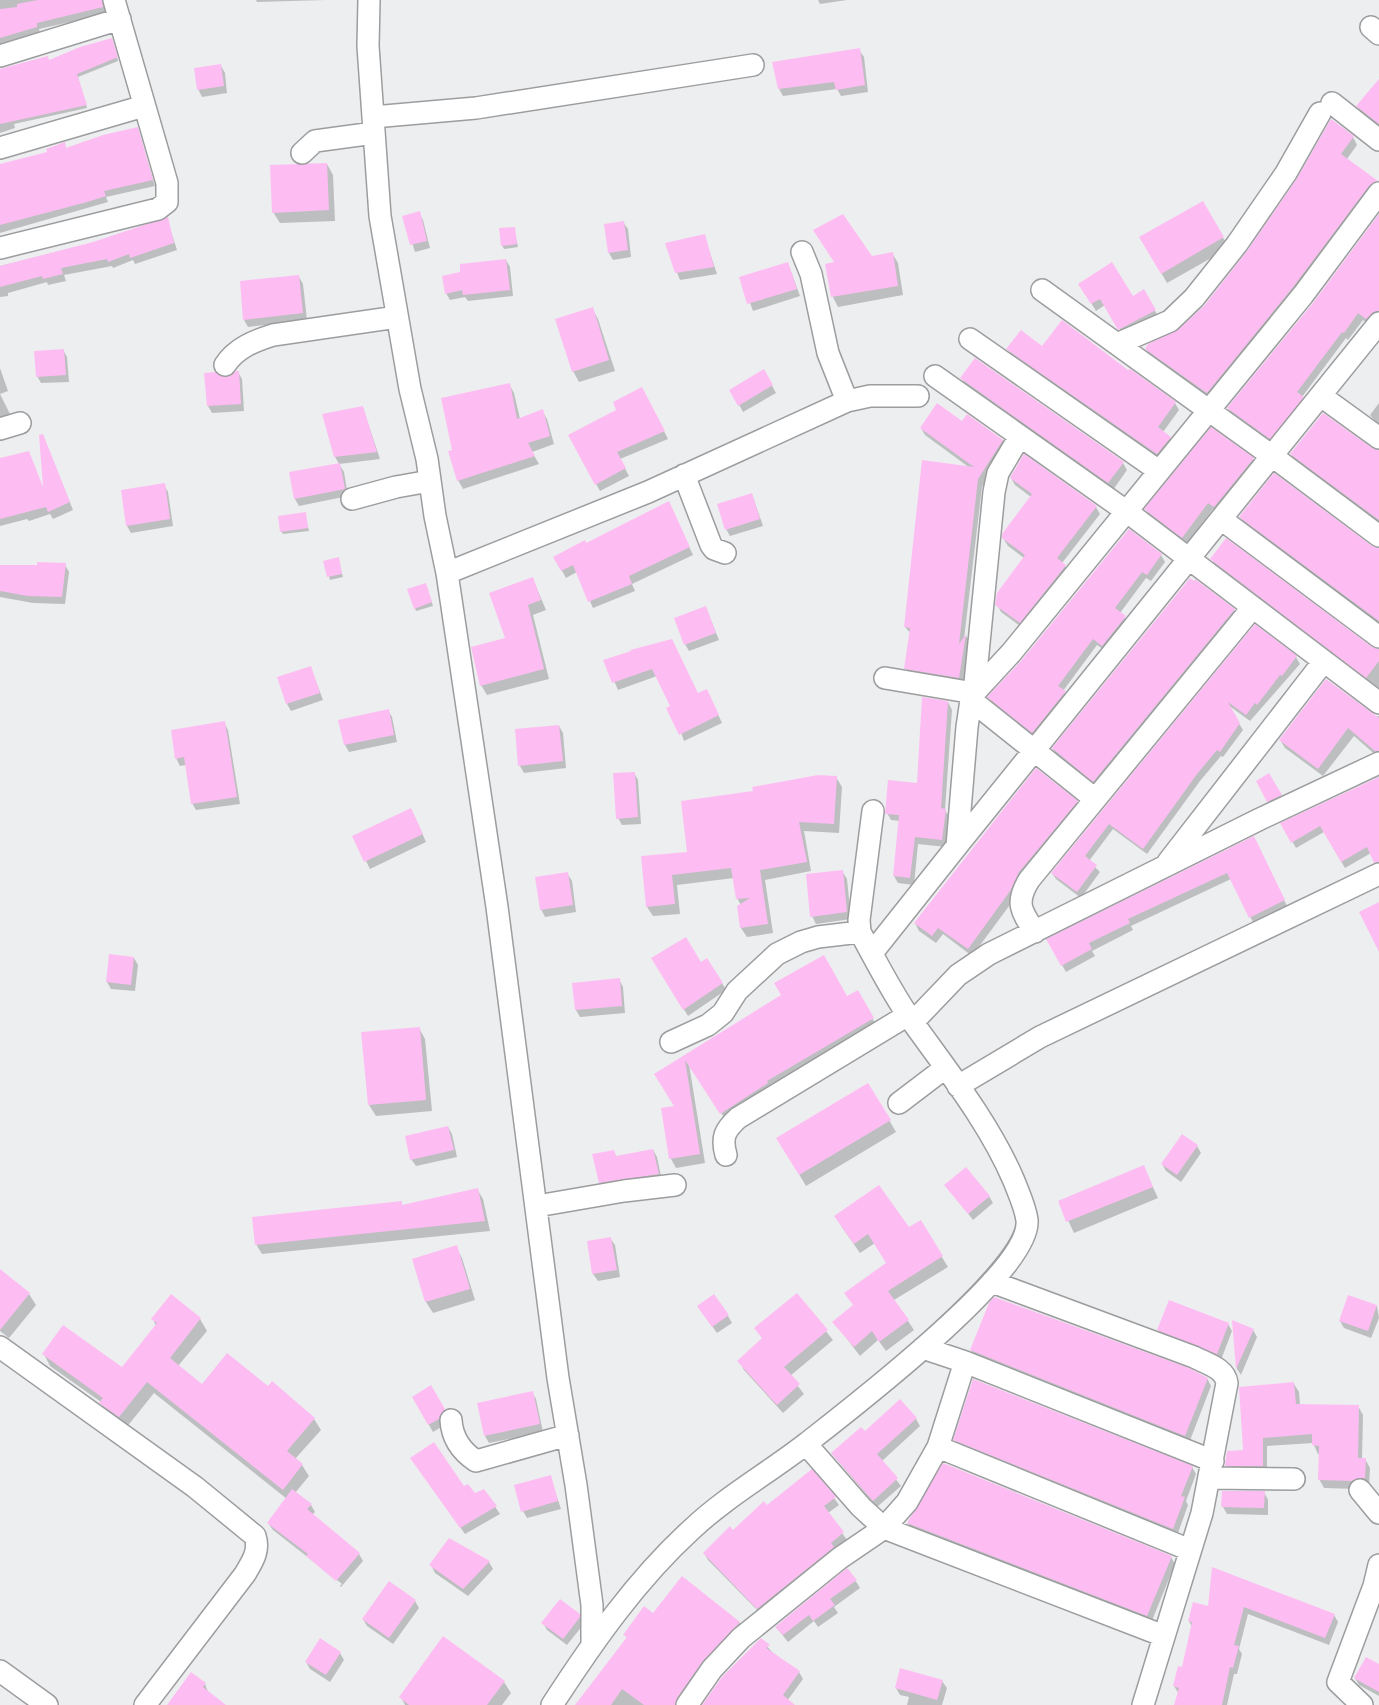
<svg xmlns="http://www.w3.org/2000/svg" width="1379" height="1705" font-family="'IBM Plex Sans',sans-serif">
	<rect width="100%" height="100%" fill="#edeef0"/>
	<path fill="#0003" d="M0,0h107l-2,4 1,10 -67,15 1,4 -40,19z
		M256,0h70l-69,2z
		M818,0h29l-27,4z
		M113,42l5,19 -40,16 9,31 -73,16 1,4 -15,5v-63l49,-9z
		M859,50l5,7 4,35 -27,4 -4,-7 -54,7 -4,-7z
		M221,66l4,7 2,20 -25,4 -4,-8z
		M1379,81v46l-18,-14 -4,-7z
		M137,128l18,58 -49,11 2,5 -108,31v-68l49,-12 15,-9 3,5z
		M1353,137l4,8 -10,14 32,26 -167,216 -61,-44 -5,-8 33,-18 26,-24z
		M327,164l6,11 2,46 -55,2 -7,-11z
		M1203,203l26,45 -62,35 -26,-46z
		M419,213l4,7 7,28 -15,4 -11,-35z
		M1379,216v103l-8,7 -8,-6 -15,20 -2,-2 -44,59 5,8 -33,40 -41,-29 -5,-8 86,-105z
		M167,219l10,31 -42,14 -2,-4 -20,8 -1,-2 -48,9 2,6 -18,4 -1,-3 -39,11v3l-8,1v-31l93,-23z
		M623,222l5,7 3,28 -18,3 -4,-7 -4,-28z
		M514,228l4,19 -14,2 -2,-4z
		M704,235l13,39 -37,6 -14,-36z
		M892,253l6,10 5,32 -65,12 -5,-10 -6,-32z
		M506,260l4,7 3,29 -45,5 -3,-4 -15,3 -4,-7 16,-20z
		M788,263l12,33 -47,15 -12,-33z
		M299,277l4,7 4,36 -59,7 -4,-7z
		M1080,284l52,14 12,-7 15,27 -35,18 -19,-31 -9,6z
		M592,308l6,11 17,52 -36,11 -6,-11z
		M1043,348l86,24 46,31 4,7 -16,22 7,6 4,7 -13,16 -149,-105 -4,-7z
		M63,350l4,7 2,25 -28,1 -4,-7z
		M0,368l8,23 -8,3 13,26 -13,6z
		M764,371l12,22 -33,19 -12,-22z
		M238,372l4,7 2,32 -32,2 -4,-7z
		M962,379l161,84 4,7 -14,20 -147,-104z
		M509,384l5,9 6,26 22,-8 5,8 7,25 -22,8 7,12 -76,25 -5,-9 -5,-29z
		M646,396l22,43 -48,20 9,17 -29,15 -30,-55z
		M1379,403v23l-9,-11z
		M363,408l17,51 -41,5 -4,-7z
		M962,423l40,17 5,8 -25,39 -18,152 2,-3 4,6 -7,42 -53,-8 -4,-8 5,-34 -6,-7 65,-159 -45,-33 -4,-7z
		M46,443l27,67 -20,9 -3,-5 -21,7 -2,-2 -27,7v-67l44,30z
		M1371,449l8,3v72l-84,-63 -4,-7z
		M1024,456l72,51 4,7 -38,49 8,10 -46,56 -23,-17 -4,-8 27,-46 -16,-12 -5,-8 28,-41 -16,-12 -4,-7z
		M1253,459l4,7 -38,48 -6,-5 -26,35 -37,-27 -4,-8z
		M339,464l5,8 4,24 -49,10 -4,-7 -4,-26z
		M164,485l4,7 5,34 -42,7 -4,-7z
		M752,494l11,32 -33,10 -4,-7z
		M672,510l21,45 -61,29 3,7 -42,17 -16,-36 -11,6 -11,-20z
		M305,514l4,17 -26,3 -2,-3z
		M1240,517l139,32v76l-134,-101z
		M1129,530l32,25 4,7 -14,19 -5,-3 -26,35 9,11 -22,28 -10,-7 -34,46 6,8 -32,40 -44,-35 -4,-7 33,-35z
		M338,559l5,18 -13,3 -5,-18z
		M1212,559l159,89 8,1v43l-163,-125z
		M65,565l4,7 -4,32 -32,-1 -33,-6v-30z
		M533,579l13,31 -13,5 16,64 -62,16 -6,-10 26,-46z
		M427,588l6,18 -17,5 -1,-3z
		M706,608l13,32 -30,11 -4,-7z
		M1234,610l4,7 -140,171 -41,-32 -4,-7z
		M1255,626l41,31 4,7 -50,57 -22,-16 15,25 -20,27 -2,-1 -21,25 -53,73 -34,-25 -24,32 11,11 -19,26 -25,-19 -4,-6z
		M632,652l66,42 12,3 12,26 -38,18 -12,-35 -15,-30 -39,14 -13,-30z
		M311,668l12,32 -32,11 -4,-7z
		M948,702l4,8 -7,100 4,7 -3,30 -28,-3 -4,41 -16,-2 -4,-7 6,-55 -9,-1 -4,-7 31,-29z
		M388,710l4,7 5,25 -48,10 -4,-7 -5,-24z
		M1379,716v42l-25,-22 -31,40 -38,-28 -5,-8z
		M224,722l4,8 12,74 -44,6 -4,-7 -6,-38 -6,1 -4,-8z
		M559,726l4,7 3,35 -42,5 -4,-7 -4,-35z
		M634,773l4,7 3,44 -19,1 -4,-7z
		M1269,775l16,28 -12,5 -16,-26z
		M836,777l6,10 -3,46 -35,-2 7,40 -46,9 8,53 -26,4 -6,-9v-23l-4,-7 -3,-20 -57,7 3,29 -27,2 -6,-9 41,-54 67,-61z
		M1379,778v74l-8,1 -26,15 -21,-36 -28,16 -14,-24z
		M1077,802l4,7 -109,147 -29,-22 -7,9 -17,-12 -4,-8z
		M415,817l11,25 -56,27 -16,-32z
		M1257,845l31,63 -34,16 -23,-45 -100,47 2,4 -41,21 3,5 -29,16 -18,-32z
		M842,871l5,8 4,40 -35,5 -4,-8z
		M567,873l5,8 4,31 -31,5 -4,-8z
		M134,958l4,7 -3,26 -24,-2 -4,-7z
		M653,959l69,24 4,7 -38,26z
		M619,979l4,8 2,26 -45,4 -4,-7 -3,-26z
		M857,992l21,36 -151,94 -38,-58 16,99 -29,5 -5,-9 -8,-50 12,-2 -19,-32 127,-80 64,3z
		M419,1028l6,11 7,72 -56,5 -7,-11z
		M868,1084l28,48 -90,54 -28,-47z
		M448,1127l4,7 5,23 -41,9 -5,-7z
		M1197,1146l4,7 -20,29 -15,-11 -4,-7z
		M653,1150l4,7 5,24 -58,8 -4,-7 13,-31 4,6z
		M1143,1166l15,32 -84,35 -15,-32z
		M946,1185l43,11 4,7 -20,17z
		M477,1189l6,10 7,32 -228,23 -6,-10 145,-41 2,3z
		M920,1222l28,45 -54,33 20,30 -28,21 -8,-11 -18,16 -26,-34 19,-16 35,-42 -13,-21 -15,10 -19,-27 68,3z
		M610,1238l5,7 5,32 -22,4 -5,-7 -5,-32z
		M456,1247l6,11 13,42 -42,13 -7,-11 -12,-42z
		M0,1270l29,24 7,11 -27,33 -9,-7z
		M797,1295l36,45 -43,36 14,18 -21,19 -39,-43 -5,-9 24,-22 -7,-10z
		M1377,1306l2,12 -8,20 -27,-10 -4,-7z
		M703,1313l25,3 4,7 -15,10z
		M153,1319h47l7,12 -29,35 24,19 66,3 46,31 7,11 -26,29 7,6 7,11 -14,17 16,12 4,7 -3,3 47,39 4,7 -22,26 -30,-26 29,25 2,-2 -69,-54 -5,-7 19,-24 -133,-106 -28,35 -19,-14 -6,-12 -51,-36 -6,-12 78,15 34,-43z
		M1234,1322l19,8 4,7 -16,38 -4,-6z
		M1228,1324l4,7 -11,29 -58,-23 -4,-7z
		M971,1350l236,28 4,8 -22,57 -214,-85z
		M1294,1384l5,8 1,13 58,1 5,9 -1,44h3l5,9 -1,19 -12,2 -33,-1 -5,-9 1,-25h-2l-5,-11 -46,3v29l-36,-1 -5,-9 18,-14z
		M431,1387l17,30 -5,9 -10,6 -20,-35z
		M532,1392l4,7 7,33 -54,11 -4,-7z
		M916,1419l4,7 -38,35 19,25 -24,21 -45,-53 33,-21z
		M955,1440l237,27 4,7 -10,27 2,4 -11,31 -218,-89z
		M416,1465l58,30 10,-5 16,24 -35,20z
		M550,1476l11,33 -34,9 -4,-7z
		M1264,1492l4,8v15l-41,-1 -4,-7z
		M834,1498l5,7 -11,8 19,27 -85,75 -54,-55 -4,-7 63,-46z
		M908,1523l263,34 4,7 -24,59 -239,-93z
		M489,1562l4,7 -25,27 -33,-23 -4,-8z
		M848,1569l12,19 -26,19 4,6 -20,14 -4,-6 -26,21 -12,-15z
		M1213,1569l121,46 4,7 -9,23 -81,-31 -9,35 3,5 -5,20h-3l-7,31h-51l3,-11 -5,-8 9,-18 9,-41 -3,-6 20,-14z
		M682,1578l58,45 4,7 -30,28 -40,47h-97l50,-67 -2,-3 28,-20z
		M415,1601l4,7 -26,36 -26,-18 -4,-7z
		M579,1615l4,10 -16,20 -20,-15 -4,-7z
		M443,1638l61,44 7,11 -9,12h-97l-4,-8z
		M761,1640l12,13 26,19 4,7 -16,22 3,4h-86z
		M340,1653l4,7 -14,22 -20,-13 -4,-7z
		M1379,1666v30l-20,-11 -4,-7z
		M942,1681l5,7 -5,17h-35l2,-8 -9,-2 -4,-7z
		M205,1684l3,8 16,13h-55z"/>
	<path fill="#febdf2" d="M38,0h64l1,7 -66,16v4l-37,11v-29l17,-2v-3z
		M112,38l6,19 -41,17 10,31 -87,19v-55l44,-12 4,-1 1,4 31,-13z
		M860,48l5,37 -29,5 -2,-8 -56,7 -6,-27z
		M221,64l3,22 -27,4 -3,-22z
		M1379,79v45l-23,-18z
		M1331,119l23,17 -13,18 37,27 -9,5 -76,101 -86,106 -62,-44 3,-5 30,-14 26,-24 43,-55 49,-71z
		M138,127l15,53 -49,11 2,5 -19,6 -87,23v-61l47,-12 -1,-3 19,-7 1,6 37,-13z
		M327,163l2,47 -57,3 -2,-48z
		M1203,201l21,36 -63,37 -22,-37z
		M420,211l7,30 -17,4 -8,-29z
		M843,214l29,42 21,-4 5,34 -67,11 -6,-33 9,-2 -21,-32z
		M1379,214v97l-5,1 -8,7 -8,-6 -14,20 -2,-1 -45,60 7,5 -34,42 -43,-31 86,-105z
		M168,217l6,26 -44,15 -1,-4 -21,8 -1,-3 -46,9 2,6 -20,5 -1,-3 -42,11v-21l93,-24z
		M624,221l4,29 -20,3 -4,-29z
		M515,227l2,17 -16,2 -2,-18z
		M705,234l9,33 -39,6 -10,-30z
		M506,259l4,31 -47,5 -1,-5 -17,4 -3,-18 18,-4v-8z
		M788,262l9,27 -50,15 -8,-27z
		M1112,262l21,34 11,-7 12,21 -38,20 -18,-31 -9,5 -13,-20z
		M299,275l4,38 -60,7 -3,-39z
		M593,307l16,53 -37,12 -17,-53z
		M1062,320l66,50 2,-1 46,33 -18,25 13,10 -14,17 -151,-105 15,-19 21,16z
		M64,349l2,26 -30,2 -2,-26z
		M975,358l149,104 -16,21 -148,-105z
		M764,369l9,16 -35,21 -9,-16z
		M236,371h3l2,33 -34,2 -3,-33 11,-1 9,5 6,-1z
		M510,383l7,36 26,-10 7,27 -22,7 7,13 -78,25 -9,-30 4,-1 -11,-52z
		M642,387l23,44 -48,21 9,16 -31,17 -27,-50 48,-25 -3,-8z
		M937,403l25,18 5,-7 36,26 -25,39 -19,165 7,-10 -7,44 -55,-9 6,-41 -6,-1 18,-167 52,7 -54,-39z
		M363,406l14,46 -43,5 -12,-43z
		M1323,413l49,35 7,2v70l-89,-66z
		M1211,427l43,31 -40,49 -6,-4 -26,35 -38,-29z
		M43,434l27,68 -22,10 -2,-5 -46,12v-61l29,-7 14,36 -4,-52z
		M1024,454l73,52 -40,52 9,7 -46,58 -25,-18 2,-12 28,-38 -23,-17v-4l30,-40 -22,-16z
		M340,463l5,26 -51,10 -5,-27z
		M1274,473l98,73 7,2v73l-140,-104z
		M165,483l5,36 -44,7 -5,-36z
		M752,493l8,26 -35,11 -8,-26z
		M669,501l21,46 -61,29 3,8 -44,18 -15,-37 -12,6 -8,-14 32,-17 1,3z
		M306,512l2,16 -28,4 -2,-16z
		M1129,529l33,25 -15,21 -5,-3 -27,36 11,8 -24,30 -9,-7 -35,47 8,5 -34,42 -45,-36 34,-36z
		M1226,538l146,109 7,2v12l-13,17 -156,-119z
		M339,557l3,17 -15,3 -4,-16z
		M37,562l29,1 -4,34 -34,-1 -28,-5v-26h37z
		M533,577l8,23 -13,5 16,64 -64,17 -9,-39 34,-9 -16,-45z
		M1190,578l4,3 1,-2 40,30 -142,173 -41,-34z
		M426,583l6,19 -18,7 -7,-20z
		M706,606l10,27 -32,12 -10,-27z
		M1255,624l42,32 -15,20 -2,-1 -23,30 -2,-2 -9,12 -18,-13 12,21 -20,29 -3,-2 -20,24 -54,75 -34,-25 -24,32 12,9 -20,27 -26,-19z
		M672,639l26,54 9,-4 12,26 -40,20 -13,-27 4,-2 -18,-37 -40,14 -9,-23 28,-9 -1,-1z
		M311,666l9,27 -34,11 -9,-27z
		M1326,679l53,39v33h-4l-27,-23 -30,41 -39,-29z
		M922,697l26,4 -7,107 5,1 -4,31 -27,-3 -5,41 -17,-2 6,-61 -14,-1 3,-34 29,3z
		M389,709l5,26 -50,10 -6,-25z
		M225,721l12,76 -46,7 -7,-47 -9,2 -4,-29z
		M559,725l4,36 -45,5 -3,-37z
		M1036,768l42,33 -59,71 -9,19 -42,58 -30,-21 -6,8 -18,-13z
		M635,772l3,45 -22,2 -3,-46z
		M1269,773l13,22 -15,7 -11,-21z
		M818,775l19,1 -3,48 -35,-2 8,40 -47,8 8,54 -28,4 -3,-22 13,-8 -14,1 -5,-31 -59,7 3,29 -29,3 -5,-51 46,-4 -6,-51 72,-10 -1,-4z
		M1379,777v85l-5,1 -7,-16 -26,15 -21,-36 -29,17 -11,-20z
		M411,808l12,26 -59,28 -12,-26z
		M1254,836l31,64 -36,18 -22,-45 -99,46 2,4 -41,20 3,6 -31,17 -15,-27z
		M843,870l4,42 -37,5 -4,-43z
		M568,872l5,33 -33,5 -5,-33z
		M1379,902v50l-20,-40z
		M686,937l15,25 6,-4 16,25 -40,27 -32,-52z
		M109,954l25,3 -3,28 -25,-3z
		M824,955l23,41 11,-6 16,28 -107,63 1,2 -48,31 -35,-54 15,94 -31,5 -8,-51 13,-2 -20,-32 127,-79 -7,-12z
		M620,978l2,28 -47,4 -3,-27z
		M420,1027l6,73 -58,5 -7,-73z
		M868,1083l23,37 -92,55 -23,-37z
		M448,1126l6,24 -44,10 -5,-24z
		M1182,1134l16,11 -21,30 -16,-11z
		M653,1149l6,25 -60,9 -7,-29 22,-4 2,6z
		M1144,1165l9,22 -87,35 -8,-21z
		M966,1167l24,29 -22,18 -24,-29z
		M879,1185l30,42 12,-7 22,36 -55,35 21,29 -30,22 -7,-11 -18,16 -22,-25 21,-17 -9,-12 42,-30 -18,-29 -14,10 -20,-28z
		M478,1188l7,33 -230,24 -3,-28 150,-16v4z
		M611,1237l6,33 -25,4 -5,-33z
		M457,1245l13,44 -45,13 -13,-43z
		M0,1269l30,24 -30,37z
		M797,1293l31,37 -44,37 16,17 -23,21 -40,-44 25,-23 -8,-10z
		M171,1294l30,24 -31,40 32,26 25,-31 41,33 4,-5 43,37 -28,33 16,13 -20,26 -136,-108 -28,35 -20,-14 4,-5 -61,-44 21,-29 59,42 35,-44 -6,-4z
		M714,1294l15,21 -17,12 -15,-21z
		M1348,1295l29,10 -9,26 -29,-10z
		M994,1297l195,71 19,10 -23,58 -215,-86 19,-47z
		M1169,1300l60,23 -12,31 -60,-24z
		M1232,1320l22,9 -18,40z
		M973,1379l220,87 -12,30 4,1 -12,32 -220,-89z
		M1294,1382l2,22 63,1 -1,53h8l-1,20h-7l-6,3 -34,-1 1,-34 -7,-1v-11l-49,4v28h-38l2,-15 16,-1 -4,-63z
		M431,1385l14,24 -6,10 -11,6 -16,-28z
		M533,1391l7,33 -56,12 -7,-33z
		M900,1399l17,19 -40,36 21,24 -25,23 -42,-48 30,-26 4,4z
		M434,1442l30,44 4,-2 7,9 9,-4 13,17 -37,22 -50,-70z
		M943,1463l229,93 -25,60 -240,-93z
		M812,1469l24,28 -12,9 20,26 -13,11 3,4 -77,62 -54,-56 27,-27 3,4 31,-29 3,4z
		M551,1475l7,26 -37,11 -7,-27z
		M292,1489l20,15 -5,5 53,44 -24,28 -30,-25 2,-2 -41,-31z
		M1222,1491h43l-1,17 -43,-1z
		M449,1538l41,23 -27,28 -34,-24z
		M1212,1567l123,47 -10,24 -81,-31 -10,38 5,1 -6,22 -3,-1 -8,38h-48l5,-17 -6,-2 5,-20 4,1 10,-45 -4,-1 5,-19 15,4z
		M847,1568l10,12 -27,19 5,6 -22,16 -4,-6 -26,20 -8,-8z
		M682,1576l58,46 -38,40 -25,36 -2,7h-31l-22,-16 -11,16h-36l52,-68 -4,-2 21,-29 9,7z
		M389,1581l27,19 -27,38 -27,-19z
		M560,1599l20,15v3l-17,22 -22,-16z
		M443,1636l62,45 -18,24h-78l-10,-8z
		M320,1638l21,14 -15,23 -21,-13z
		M761,1638l9,7 -4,3 34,23 -17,24 12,10h-93l20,-28z
		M1366,1657l13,7v28l-25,-14z
		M900,1668l43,12 -6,20 -42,-12z
		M191,1672l15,11 -3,4 23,18h-59z"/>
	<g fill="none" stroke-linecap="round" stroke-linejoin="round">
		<defs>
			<path id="minor" d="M369,0l-1,46 12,170 30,173 17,70 8,57 12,57 50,334 61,471 18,107 16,120v38
				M1371,27l8,7
				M0,56l120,-37
				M1332,103l47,37
				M373,117l103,-9 277,-43
				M0,148l144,-42
				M302,153l13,-12 59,-8
				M0,248l158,-39 9,-7v-19l-53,-183
				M802,252l9,22 17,79 19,48
				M1042,290l230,166 107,80
				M970,339l189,132
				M1117,344l53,-23 24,-23 43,-54 49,-71 34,-60
				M225,365c11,-17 29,-24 48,-30l124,-18
				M935,376l191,135 253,192
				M1321,396l58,42
				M0,429l20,-6
				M684,475l27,70 3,4 11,4
				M352,499l44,-12 34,-6
				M1221,519l158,118
				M447,573l201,-81 199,-91 23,-5h48
				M885,678l89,15 37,-40 292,-358 76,-102
				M971,700l124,99
				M957,846l422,-523
				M1168,862l156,-201
				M1035,932c-14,-21 -20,-29 -6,-52l224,-273
				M872,953l85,-107 10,-119 4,-27 3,-7 20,-201 4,-19 22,-37
				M913,1022l45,-47 31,-21 271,-135 119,-56
				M671,1042l37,-17 15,-12 14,-22 40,-37 24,-12 17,-5 42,-5
				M958,1086l82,-49 339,-163
				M899,1103l46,-35
				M726,1155c-5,-18 -1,-25 12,-37l170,-103
				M537,1206l87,-15 51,-6
				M992,1282l202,75c13,7 31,11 33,26l-25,130 -59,192
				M0,1347l195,140 60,49c5,15 -3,26 -10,38l-100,131
				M923,1348l42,14 248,99
				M451,1420c1,18 10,31 25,41l92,-26
				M806,1444l55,63 23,21 280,108
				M938,1447l252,103
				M1209,1478l85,1
				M1360,1490l19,23
				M0,1671l47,34
				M552,1705c41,-63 84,-125 140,-176 35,-33 78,-57 115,-86 42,-33 225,-173 220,-223 -2,-14 -8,-26 -13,-39 -25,-59 -68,-112 -105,-164 -18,-26 -33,-56 -49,-85l-1,-12 14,-109
				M687,1705l25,-36 29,-31 99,-80 44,-30 23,-26 31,-55 27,-85
				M1362,1705l-24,-23 36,-96 5,-21"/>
		</defs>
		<use href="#minor" stroke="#9c9d9f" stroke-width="24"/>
		<use href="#minor" stroke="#fff" stroke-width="21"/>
	</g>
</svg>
